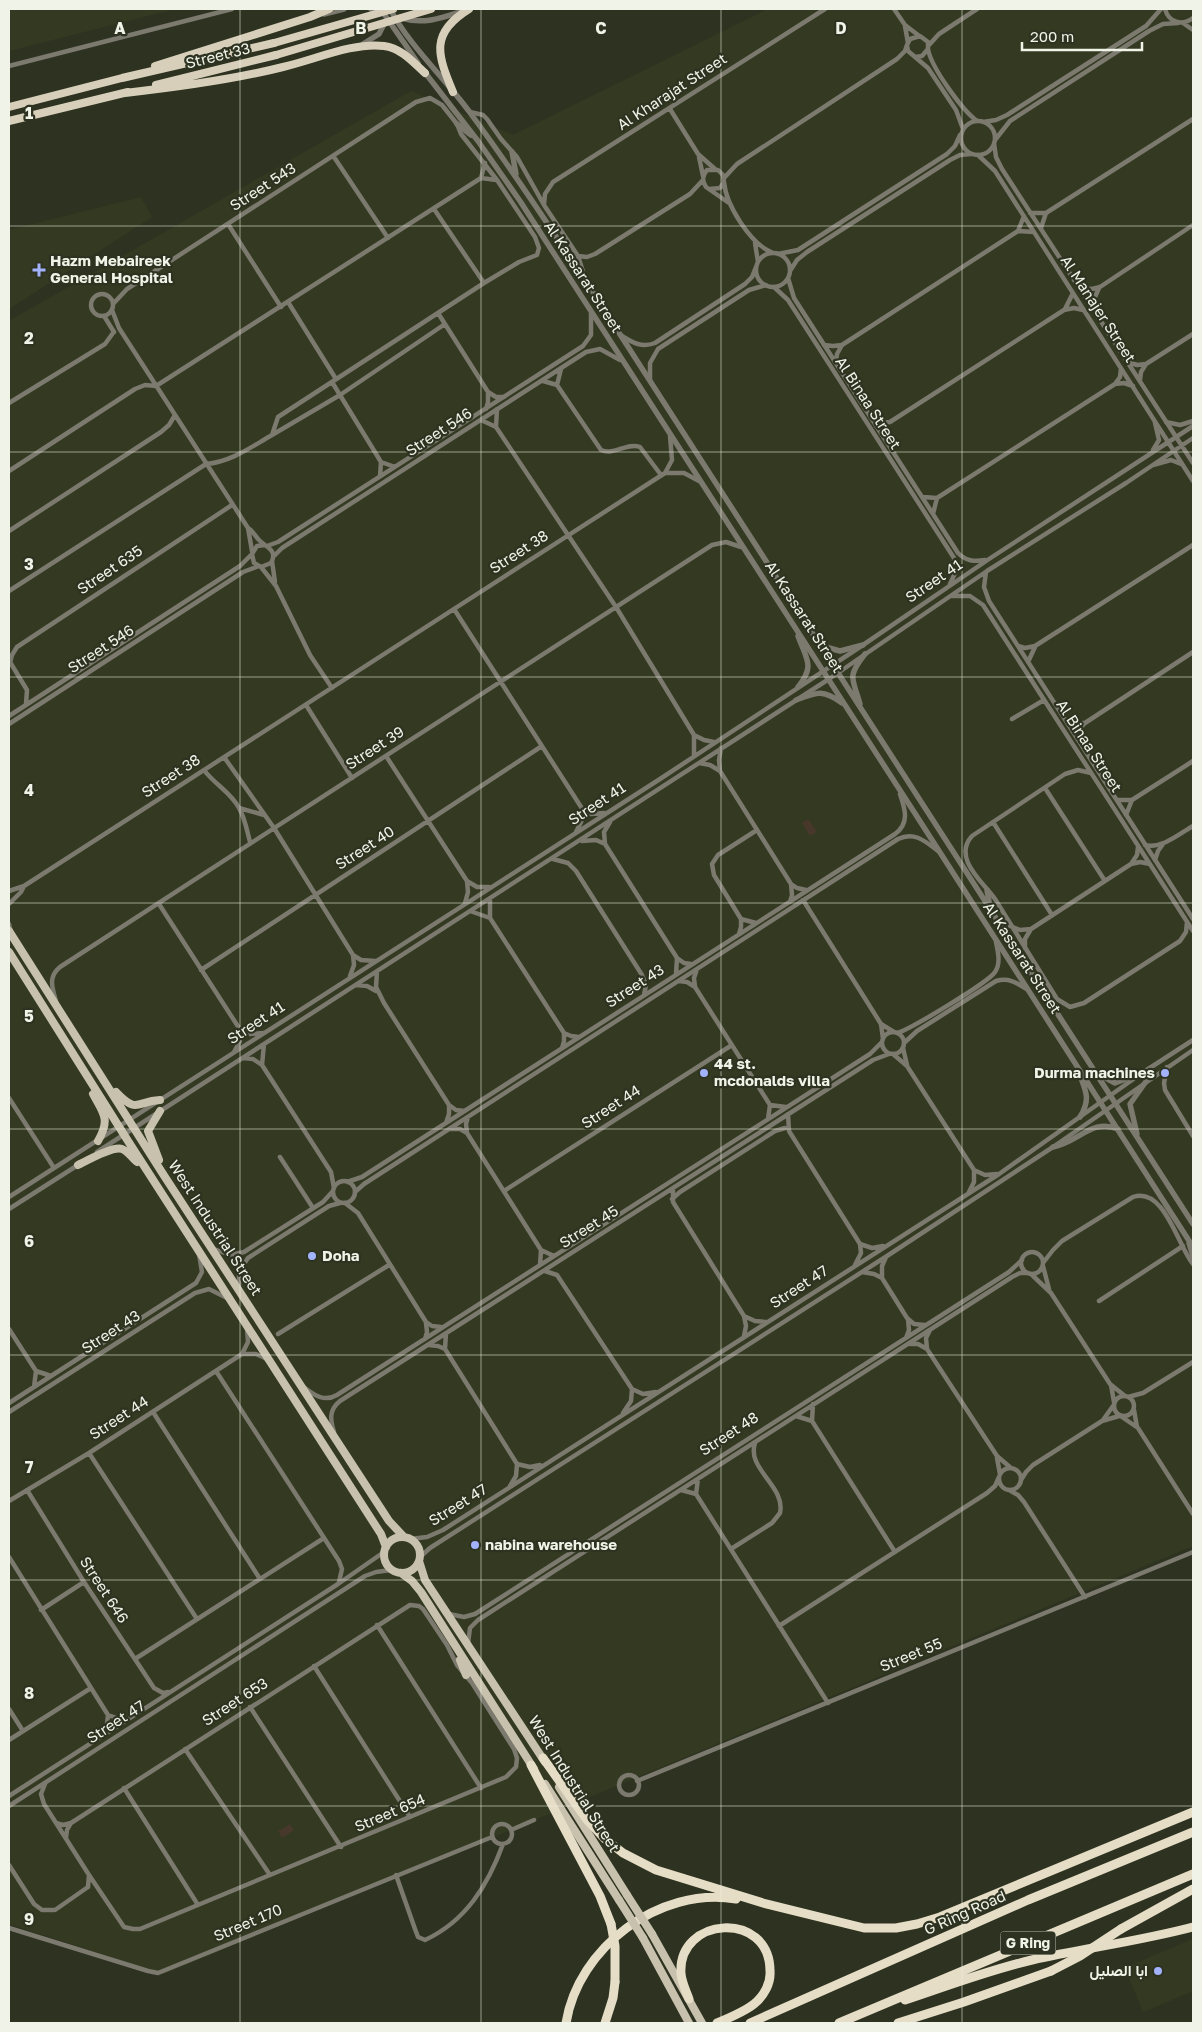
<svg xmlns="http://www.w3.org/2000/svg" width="1202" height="2032" font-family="'Golos Text',Vazirmatn,sans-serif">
	<rect width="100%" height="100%" fill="#2e3321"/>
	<path fill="#333a21" d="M9,9h166l-166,42z
		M768,9h425v1537l-1029,428 -155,-50v-1603l402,-230 102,44z
		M141,197l11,20 -143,92v-79z
		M1192,1939l1,52 -50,21 -18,-44z"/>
	<path fill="#48382b" d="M808,819l9,13 -7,4 -8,-13z
		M290,1824l4,6 -12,8 -4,-7z"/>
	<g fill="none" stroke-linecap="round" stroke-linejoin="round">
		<path stroke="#7c796f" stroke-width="4.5" d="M894,9l11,16 13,10
			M1165,9c4,14 17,17 28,9
			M1183,23l10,7
			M905,26l3,17
			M929,45l10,-11 38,-25
			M928,49c3,18 34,61 49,72
			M915,57l7,-1 6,-7v-7l-8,-6 -10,3 -3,6 1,6 20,17 28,42 7,19
			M9,66l223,-57
			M670,109l28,45 17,15
			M470,112l13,3 4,4 14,20 16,18 27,48 34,51 7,22
			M961 138a17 17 0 1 1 34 0a17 17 0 1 1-34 0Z
			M983,122l13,-2 11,-5 139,-89 15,-17
			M995,140l15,-19 139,-90 14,-7 15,-1
			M994,143l2,14 6,12 191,294
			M978,155l17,16 198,310
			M334,157l54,81
			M699,157l4,19
			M481,178l4,-15
			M724,178l13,-14 160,-105 8,-8 2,-6
			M724,182c2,23 26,61 47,70
			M709,189l11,-1 4,-6 -1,-7 -5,-5h-11c-5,6 -5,11 -1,17l23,16
			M544,205l1,-11 8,-12 272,-173
			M434,209l50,74
			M1030,213h16l147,-94
			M228,224l53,83
			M1041,228l5,-15
			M1018,231l6,-15
			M755,243l3,19
			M756 270a17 17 0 1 1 34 0a17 17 0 1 1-34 0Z
			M778,254l20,-4 149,-96 8,-8 5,-11
			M578,256l9,1 8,-3 95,-60 13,-14
			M790,271l7,-11 10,-8 143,-92 10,-5 11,-1
			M788,278l6,20 164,255c8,8 16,9 27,7
			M774,287l14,13 166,258 2,13 -6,13
			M1080,288l12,1 8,-2 93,-62
			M91 305a11 11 0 1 1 22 0a11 11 0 1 1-22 0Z
			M288,302l48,77
			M1091,306l8,-18
			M1065,309l8,-16
			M112,310l7,18 129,200c5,3 7,8 11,12 8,8 19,10 12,23l-10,4 -7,-4 -2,-9 5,-8 8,-1
			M438,313l50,79 8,5h8
			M104,316l10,16
			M622,336c11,7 20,12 33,7l90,-59 7,-7 4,-10
			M824,345l9,1 9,-1 176,-114 16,1
			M836,362l1,-8 5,-9
			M1128,362l9,3 9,-1
			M650,380v-17l8,-14 91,-59 17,-5
			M1140,380l1,-8 5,-8 47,-30
			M543,381l14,4 44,65c13,6 26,-8 39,-3l21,28
			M332,382l49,80 -1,14
			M1115,384l9,-1 9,3
			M557,385l4,-16
			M9,403l96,-59 8,-11
			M486,409l2,-7v-9
			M481,420l15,7 120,180 78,128v20
			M874,421l7,2 9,-1 174,-112 10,-2 9,2
			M1166,422l14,3 13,-4
			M496,427l1,-18
			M272,435l68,-40 105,-71
			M1153,450l6,-10 -4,-17
			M381,462l14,5
			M1153,465l18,-5 10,4
			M9,471l126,-82 10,-4 11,1 325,-208 15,2
			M666,473h18l15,8
			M923,497l14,1 178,-114 5,-7 1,-9
			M933,514l4,-16
			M248,528l4,23
			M9,531l152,-99 8,-7 6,-10
			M267,546l11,-4 305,-196 8,-11v-22
			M274,556l8,-8 304,-196 14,-3 20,11
			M272,561l3,21
			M261,567l15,19 34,69 22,33
			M986,572l-2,15 5,14 204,318
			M9,591l197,-127c25,-2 45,-17 66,-29l6,-18 206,-134 35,-21 18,-7 2,-7 -4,-11 -38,-57 -36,-46 -4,-10 -15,-19 -12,-7 -14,4 -289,187 -14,15
			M952,596h18l13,9 210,326
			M454,609l129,201 8,4 13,-1
			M1018,646l7,2 10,-2 158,-101
			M10,662l17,28 -1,14
			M1028,662l7,-15
			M10,663l2,-8 5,-8 215,-142
			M306,705l46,73
			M9,716l231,-150 11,-11
			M1012,719l32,-19
			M1068,723l7,1 9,-1
			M9,724l234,-152 16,-6
			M694,735l10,5 10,2
			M1078,738l2,-10 5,-5 108,-71
			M386,756l81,125 1,11 -3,11
			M224,757l50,71 79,127 1,10 -4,11
			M699,763l11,2 10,6 71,113 6,4 9,2
			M204,770c10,14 27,22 35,38 6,10 8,23 11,34
			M720,771l-1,-11 2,-12
			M1091,773l-13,-3 -13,4 -93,62c-20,22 11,46 23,63l62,100 13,8 14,-4 96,-62 6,-9 1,-10
			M1045,788l60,93
			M1117,800h15l61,-39
			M239,808l25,7
			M1126,815l6,-15
			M610,822l-6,10 1,12 72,114 7,5 7,1
			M993,822l59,93
			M576,832l6,-12 1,-10
			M582,841l14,-1 9,4
			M1145,845c17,4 34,-11 48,-19
			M553,859l15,4 8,8 66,104 4,10 -2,10
			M1155,860l3,-9 5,-7
			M1131,864l6,-9 1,-8
			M467,881l10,6h12
			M9,891l15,-5 641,-413 7,-13 -2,-24
			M490,898v20l74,115v8l-2,7
			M803,900l78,124 13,8
			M790,902l2,-7 -1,-11
			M9,904l12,-12 3,-6
			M159,904l80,124 1,13 -6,11
			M470,911l20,7
			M741,919l15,4
			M9,924l2,9
			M1010,926l10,4 11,-1
			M739,934l2,-7v-8l-27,-44 -2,-11 6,-9 39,-25
			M1025,948v-9l6,-10 100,-65 9,-2 10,2
			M353,955l8,5 14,1
			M201,970l341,-224
			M377,971l-1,16 8,16 65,102 7,5 9,1
			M676,974l1,-16
			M679,981l8,1 8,5 75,118 -2,14
			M356,985l11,1 9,5
			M695,987l-1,-9 3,-9
			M56,1001c-4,-14 -8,-24 4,-34 217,-141 435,-282 652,-422l14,-3 15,5
			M881,1024l2,15
			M240,1029l10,5 13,-1
			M882 1043a11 11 0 1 1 22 0a11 11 0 1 1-22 0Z
			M564,1033l7,3 8,1
			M897,1033c12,-3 92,-51 98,-61 6,-9 3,-20 1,-30
			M904,1043l13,-12 79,-50c13,-4 21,2 32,9
			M903,1048l4,17
			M893,1054l14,12 67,104v12l-5,10
			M243,1058l10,1 9,6 69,107 3,16
			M262,1065l2,-21
			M1167,1067l-3,16 1,7 28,46
			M9,1098l45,70
			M770,1105l16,2
			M788,1114l1,17 71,113 1,9 -6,12
			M468,1117l-2,7 1,9 74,117 13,6
			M446,1123l3,-9v-9
			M450,1129h10l7,4
			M97,1152l732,-473 158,-108 139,-88 67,-45
			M280,1157l33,51
			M974,1170l11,5 12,-1
			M333 1192a11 11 0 1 1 22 0a11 11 0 1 1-22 0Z
			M347,1182l15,-5 533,-343c15,-11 10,-25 5,-40
			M673,1188v14l71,114 2,10 -2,10
			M504,1191l228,-146
			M355,1192l9,-8 34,-22 500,-323c16,-8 27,2 40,12
			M9,1197l651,-418 203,-134 126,-86 204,-133
			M672,1199l8,-7 95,-61 10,-3
			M345,1203l13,10 68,109 6,4 9,1
			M9,1209l69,-44
			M860,1244l12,4 11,-2
			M214,1249l16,6 14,-3 79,-50 10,-11
			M1021 1263a11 11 0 1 1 22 0a11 11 0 1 1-22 0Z
			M886,1257l-4,9v12l25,40 7,6 11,1
			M1043,1263l10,-13 9,-9 71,-44c31,-11 45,49 60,67
			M540,1265l1,-15
			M1043,1266l6,23
			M545,1271l12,4 75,114 11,5 13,-2
			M862,1272l12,2 8,4
			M1031,1274l20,19 59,91 15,12
			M239,1289v-18l9,-13 81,-52 11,-3
			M1099,1301l84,-55
			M744,1316l11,5 11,1
			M9,1329l27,42 -2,16
			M930,1330l-4,8 1,11 70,107 14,12
			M446,1333l-1,16 72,115 -1,12 -6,10
			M278,1334l111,-69
			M906,1338l3,-8 -1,-11
			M425,1339l2,-7 -1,-9
			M910,1344h8l9,5
			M429,1345l9,1 7,3
			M242,1354h14l11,5
			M36,1371l15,5
			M216,1371l123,190 3,8 -3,13
			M1111,1385l3,17
			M305,1388c10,8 20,14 32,7l533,-341 12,-12
			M1114 1406a10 10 0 1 1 20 0a10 10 0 1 1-20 0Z
			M1128,1397l15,-4 50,-31
			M9,1403l187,-120 6,-11 -3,-18
			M813,1404l-1,17 83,131
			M1134,1410l3,17
			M9,1412l186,-119 14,-4 18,9
			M153,1412l107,167
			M623,1413l8,-12 1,-12
			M796,1416l16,5
			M1122,1417l16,11 55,86
			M1103,1420l10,-14
			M334,1432c-4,-13 -5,-22 6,-31l533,-341 16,-6
			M89,1453l108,166
			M997,1458l3,16
			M517,1464l13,3 10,-2
			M999 1479a11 11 0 1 1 22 0a11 11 0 1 1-22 0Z
			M698,1479l-2,15 132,209
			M1021,1480l5,-8 7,-7 69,-44 17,-5
			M27,1490l57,92 70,106 9,5 5,-1
			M681,1490l15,4
			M1009,1490l9,5 6,7 61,95
			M9,1501l80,-48 153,-99 6,-12 -1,-14
			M410,1539l17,-2 16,-7 556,-356 143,-101 51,-33
			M731,1549l41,-26 8,-10c6,-27 -34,-44 -25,-70
			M9,1557l99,158 -2,18
			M420,1557l10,-9 457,-292 166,-109 140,-97
			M41,1610l43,-28
			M449,1614l15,3 11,-3 534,-342 13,-12
			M377,1625l104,163
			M779,1626l208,-133 8,-7 4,-9
			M468,1644l2,-16 8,-8 534,-343 8,-4h8
			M135,1659l189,-121
			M314,1666l96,151
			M250,1707l91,140
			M9,1709l14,22
			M108,1715l17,6
			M9,1740l82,-52
			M185,1749l85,126
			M619 1785a10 10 0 1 1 20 0a10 10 0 1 1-20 0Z
			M637,1781l556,-229
			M45,1784l-4,10 3,10 45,71 -1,12
			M124,1788l74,117
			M9,1796l329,-212 46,-32
			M9,1806l356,-230 11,-4 15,-2
			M56,1823l7,2 8,-2 339,-218 9,1 4,3 24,36 10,20 15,18 42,66 3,9 -1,9 -10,10 -366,152h-7l-9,-2 -35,-52
			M492 1834a10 10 0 1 1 20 0a10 10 0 1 1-20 0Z
			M511,1830l23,-10
			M66,1838l1,-8 4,-7
			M9,1865l25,39 8,6h13l33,-23
			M396,1875l19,54 3,8 7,3c41,-19 63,-55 78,-96
			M9,1928l139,43 10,2 334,-136"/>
		<path stroke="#7c796f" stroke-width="5.5" d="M371,9l9,4
			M390,9c21,39 55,69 81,105 40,54 77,110 114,166l608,944
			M382,11l36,52
			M324,14l20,-5
			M401,18c22,7 41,0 62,-7
			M363,44l16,-10 6,-12
			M423,70l55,71 42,60c223,349 451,696 673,1046
			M457,124l14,11
			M512,152l4,22
			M822,646l18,5 23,-6
			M798,687c17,-21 9,-27 0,-51
			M796,700c21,-8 27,-11 46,3
			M860,704c-7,-26 -14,-26 5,-50
			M987,890l3,17
			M1079,1073c7,18 12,26 1,44
			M1098,1074l17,9 27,-10
			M1137,1134l-7,-30 17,-24
			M1053,1147c26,-5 39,-29 65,-18
			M1189,1243l4,13"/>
		<path stroke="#c8c1ad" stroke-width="8" d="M9,931l154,243 226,347 15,16
			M9,952l119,189 253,393 5,13
			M116,1092c22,23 20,9 44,8
			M93,1094c10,19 18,25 5,47
			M159,1160l-11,-29 12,-20
			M78,1165c10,-5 35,-19 44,-16 6,2 10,9 15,13
			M384 1555a18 18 0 1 1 36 0a18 18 0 1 1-36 0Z
			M419,1561l6,19 120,182
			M401,1573l11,8 9,11 113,177
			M460,1660l6,15
			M545,1784l74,116
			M559,1787l68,108
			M652,1934l50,89
			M643,1938l46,85"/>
		<path stroke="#d7cfba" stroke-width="8" d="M155,66l155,-49 19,-8
			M156,85l120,-30
			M453,92c-16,-38 -23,-59 16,-83
			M125,93c53,-6 107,-13 158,-26 31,-7 70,-25 101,-21 17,2 29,16 41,27
			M9,107l113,-29 152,-35
			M9,121l119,-29"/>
		<path stroke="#e6ddc6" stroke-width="9" d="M543,1758l44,62 18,19 18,14 33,17 107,33 101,25h32l21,-4 23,-7 253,-105
			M531,1765l69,131 11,28
			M1121,1929l72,-40
			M689,1999c-3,-8 -7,-16 -8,-25 -4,-58 89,-64 89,-3 1,12 -6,25 -16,33 -10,8 -25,14 -37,19
			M905,2000c42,-14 84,-30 127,-40 54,-12 108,-19 161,-33
			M566,2023c12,-75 93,-137 170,-124
			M605,2023l8,-25 2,-16
			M750,2023l278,-123 165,-68
			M839,2023l354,-149
			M898,2023l66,-21 87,-31"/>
		<path stroke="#c8c1ad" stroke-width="8" d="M627,1895l25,39
			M619,1900l24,38"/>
		<path stroke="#d7cfba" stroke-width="8" d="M274,43l119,-34
			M276,55l155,-46"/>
		<path stroke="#e6ddc6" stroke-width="9" d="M611,1924l4,22v36
			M1051,1971l29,-15 41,-27"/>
	</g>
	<path fill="none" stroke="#f0f4e8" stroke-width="1" stroke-opacity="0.55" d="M240,9v2014M481,9v2014M721,9v2014M962,9v2014M9,226h1184M9,452h1184M9,677h1184M9,903h1184M9,1129h1184M9,1355h1184M9,1580h1184M9,1806h1184"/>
	<g fill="#a3b2fd" stroke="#2e3321" stroke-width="2">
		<path d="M36.5 262.5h5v5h5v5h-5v5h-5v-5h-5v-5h5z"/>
		<circle cx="704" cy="1073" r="5"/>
		<circle cx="1165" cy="1073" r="5"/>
		<circle cx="312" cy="1256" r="5"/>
		<circle cx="475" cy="1545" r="5"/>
		<circle cx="1158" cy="1971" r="5"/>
	</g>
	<g text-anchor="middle" stroke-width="4.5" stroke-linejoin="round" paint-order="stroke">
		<rect fill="#2e3321" stroke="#b6baac" stroke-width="1" x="1000.5" y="1931.5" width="55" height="23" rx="4"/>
		<g font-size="14" font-weight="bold" fill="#f0f4e8">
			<text x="1028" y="1948">G Ring</text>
		</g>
		<g font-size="15" fill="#f0f4e8" stroke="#2e3321">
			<text transform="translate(218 56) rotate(-14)" y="5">Street 33</text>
			<text transform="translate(672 92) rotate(-33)" y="5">Al Kharajat Street</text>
			<text transform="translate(263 187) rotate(-33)" y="5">Street 543</text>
			<text transform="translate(583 277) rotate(57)" y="5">Al Kassarat Street</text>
			<text transform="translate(1098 309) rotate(57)" y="5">Al Manajer Street</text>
			<text transform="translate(868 403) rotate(57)" y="5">Al Binaa Street</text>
			<text transform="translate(439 432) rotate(-33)" y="5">Street 546</text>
			<text transform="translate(519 552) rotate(-33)" y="5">Street 38</text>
			<text transform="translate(110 570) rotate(-34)" y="5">Street 635</text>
			<text transform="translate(934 581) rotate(-34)" y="5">Street 41</text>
			<text transform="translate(804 617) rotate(57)" y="5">Al Kassarat Street</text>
			<text transform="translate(101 649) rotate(-33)" y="5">Street 546</text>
			<text transform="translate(1089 746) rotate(57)" y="5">Al Binaa Street</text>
			<text transform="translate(375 748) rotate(-33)" y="5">Street 39</text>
			<text transform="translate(171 776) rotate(-33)" y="5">Street 38</text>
			<text transform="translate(597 804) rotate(-33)" y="5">Street 41</text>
			<text transform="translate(365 848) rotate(-33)" y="5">Street 40</text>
			<text transform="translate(1022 958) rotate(57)" y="5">Al Kassarat Street</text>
			<text transform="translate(635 986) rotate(-33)" y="5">Street 43</text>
			<text transform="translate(256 1023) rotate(-33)" y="5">Street 41</text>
			<text transform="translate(611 1107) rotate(-33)" y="5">Street 44</text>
			<text transform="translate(589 1227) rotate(-32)" y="5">Street 45</text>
			<text transform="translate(215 1228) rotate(57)" y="5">West Industrial Street</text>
			<text transform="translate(799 1287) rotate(-33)" y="5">Street 47</text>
			<text transform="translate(111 1332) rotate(-33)" y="5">Street 43</text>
			<text transform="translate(119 1418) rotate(-33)" y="5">Street 44</text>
			<text transform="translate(729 1434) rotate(-33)" y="5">Street 48</text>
			<text transform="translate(458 1505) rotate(-32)" y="5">Street 47</text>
			<text transform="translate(104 1590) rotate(57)" y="5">Street 646</text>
			<text transform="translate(911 1655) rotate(-22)" y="5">Street 55</text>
			<text transform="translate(235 1702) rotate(-33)" y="5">Street 653</text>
			<text transform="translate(116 1722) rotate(-33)" y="5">Street 47</text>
			<text transform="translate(574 1784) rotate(58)" y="5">West Industrial Street</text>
			<text transform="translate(390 1813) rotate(-23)" y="5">Street 654</text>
			<text transform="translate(965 1913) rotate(-24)" y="5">G Ring Road</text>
			<text transform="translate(248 1923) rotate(-23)" y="5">Street 170</text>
		</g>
		<g font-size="15" font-weight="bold" fill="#f0f4e8" stroke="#2e3321" text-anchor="start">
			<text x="50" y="266">Hazm Mebaireek<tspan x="50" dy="17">General Hospital</tspan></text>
			<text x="714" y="1069">44 st.<tspan x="714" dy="17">mcdonalds villa</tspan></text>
			<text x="1155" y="1078" text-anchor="end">Durma machines</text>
			<text x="322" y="1261">Doha</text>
			<text x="485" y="1550">nabina warehouse</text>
			<text x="1148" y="1976" text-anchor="end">ابا الصليل</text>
		</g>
	</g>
	<g font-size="16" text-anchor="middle" font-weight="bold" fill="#f0f4e8" stroke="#2e3321" stroke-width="4.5" stroke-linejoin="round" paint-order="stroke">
		<text x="120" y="34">A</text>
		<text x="361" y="34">B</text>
		<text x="601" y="34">C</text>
		<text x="841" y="34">D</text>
		<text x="29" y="119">1</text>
		<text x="29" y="344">2</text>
		<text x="29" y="570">3</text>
		<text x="29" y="796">4</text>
		<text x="29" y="1022">5</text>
		<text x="29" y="1247">6</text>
		<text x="29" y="1473">7</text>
		<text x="29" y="1699">8</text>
		<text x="29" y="1925">9</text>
	</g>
	<rect width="1202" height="2032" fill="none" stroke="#f0f4e8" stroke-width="20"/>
	<path d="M1022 42v8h120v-8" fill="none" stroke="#f0f4e8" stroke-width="2.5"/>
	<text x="1030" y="42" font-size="15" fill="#f0f4e8" stroke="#2e3321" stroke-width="4" paint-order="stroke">200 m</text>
</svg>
